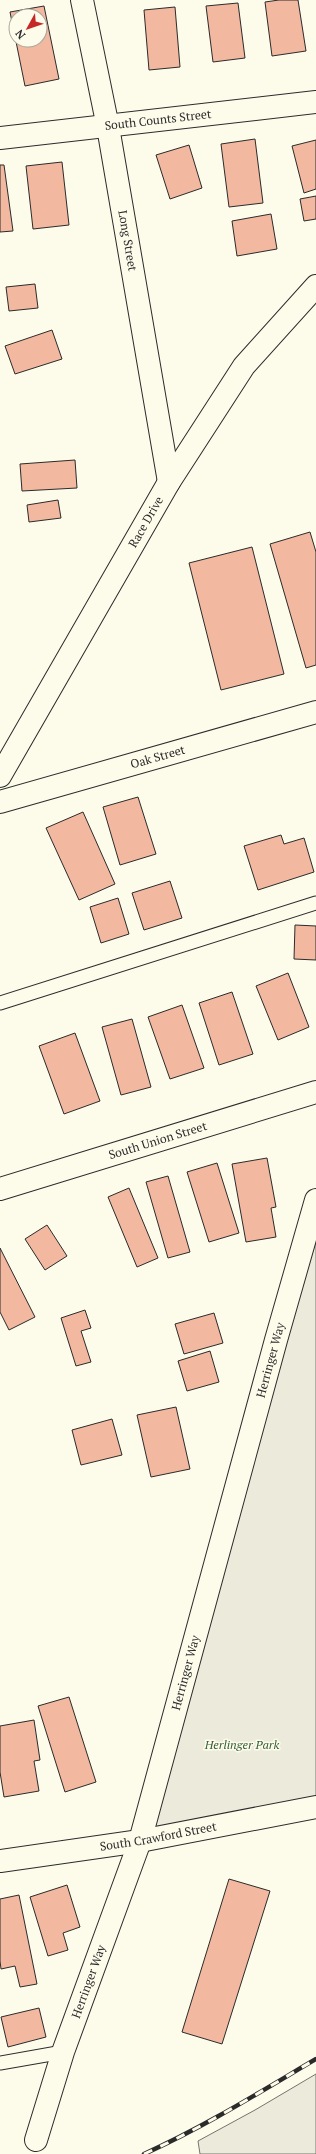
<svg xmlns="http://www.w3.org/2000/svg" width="316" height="2154" font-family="'PT Serif',serif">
	<rect width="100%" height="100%" fill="#fdfbea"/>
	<path fill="#ecebdb" stroke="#74746e" d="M316,1200v607l-176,34z
		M316,2074v80h-116l-2,-13 57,-31z"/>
	<path fill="#f2b8a0" stroke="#2b2b2b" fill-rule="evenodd" d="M279,0h19l8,51 -34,5 -7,-54z
		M238,3l7,55 -32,4 -7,-56z
		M44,6l15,73 -34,7 -15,-74zM16,16h24v24h-24z
		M175,7l5,60 -31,3 -5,-60z
		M255,139l8,64 -34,4 -8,-63z
		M316,140v49l-12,4 -12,-47z
		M189,145l13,43 -32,11 -14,-44z
		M62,162l7,63 -36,4 -7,-63z
		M0,165h4l9,66 -13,1z
		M316,196v23l-12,2 -4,-22z
		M271,214l6,35 -40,7 -5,-35z
		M35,284l3,24 -29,3 -3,-24z
		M52,330l10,29 -47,15 -10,-28z
		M75,460l2,28 -55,3 -2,-27z
		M58,500l3,18 -32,4 -2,-17z
		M310,532l6,20v113l-10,3 -36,-124z
		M252,547l32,127 -63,16 -32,-127z
		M138,797l18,57 -36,11 -17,-58z
		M83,812l32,72 -36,16 -33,-72z
		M281,835l3,9 20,-6 10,34 -56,18 -14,-44z
		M170,881l12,37 -38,12 -12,-37z
		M118,898l11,36 -28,9 -11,-36z
		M295,925l21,1v34l-22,-1z
		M288,973l21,54 -31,13 -22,-54z
		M232,992l21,62 -34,11 -20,-62z
		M182,1005l22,63 -34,11 -22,-62z
		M132,1019l19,68 -30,8 -19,-68z
		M75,1033l25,68 -36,13 -25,-68z
		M267,1158l9,49 -5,1 5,29 -30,5 -14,-78z
		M217,1163l22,70 -30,9 -22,-70z
		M168,1176l22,76 -22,6 -22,-76z
		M129,1188l29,70 -21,9 -29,-70z
		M47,1225l20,31 -22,14 -20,-31z
		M0,1248l35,69 -26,13 -9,-18z
		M85,1310l6,18 -10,3 10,31 -15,4 -15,-48z
		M214,1313l9,30 -39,11 -9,-30z
		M210,1351l9,31 -32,9 -9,-30z
		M176,1407l14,62 -39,8 -14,-62z
		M112,1419l10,36 -41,10 -9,-35z
		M69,1697l27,85 -31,10 -27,-86z
		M34,1720l6,40 -6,1 5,30 -35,6 -4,-25v-46z
		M229,1879l41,12 -48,153 -40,-12z
		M67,1885l13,42 -17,6 5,17 -20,6 -18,-59z
		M19,1895l18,89 -17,3 -5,-21 -14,3 -1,-8v-62z
		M39,2008l7,29 -38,10 -7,-30z"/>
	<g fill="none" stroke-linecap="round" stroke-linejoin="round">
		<defs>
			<path id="lane" d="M0,1003l316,-100
				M0,2063l63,-11"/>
			<g id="street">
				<path id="s1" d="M82,0l26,127 61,355"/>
				<path id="s2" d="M0,138l316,-36"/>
				<path id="s3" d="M0,776l169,-294 75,-116 72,-80"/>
				<path id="s4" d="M0,802l316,-90"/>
				<path id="s5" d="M0,1189l316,-97"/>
				<path id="s6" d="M0,1861l140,-20 176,-34"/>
				<path id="s7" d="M36,2140l27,-88 77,-211 136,-501 40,-140"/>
			</g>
		</defs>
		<use href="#lane" stroke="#2b2b2b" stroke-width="15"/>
		<use href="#street" stroke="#2b2b2b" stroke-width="24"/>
		<use href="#lane" stroke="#fdfbea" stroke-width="13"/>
		<use href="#street" stroke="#fdfbea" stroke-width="22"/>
		<defs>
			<path id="rail" d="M144,2154c60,-27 116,-62 172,-95"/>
		</defs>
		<use href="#rail" stroke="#2b2b2b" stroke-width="4.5"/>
		<use href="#rail" stroke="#fdfbea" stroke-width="3" stroke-dasharray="9" stroke-linecap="butt"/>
	</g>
	<g text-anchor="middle" stroke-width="3" stroke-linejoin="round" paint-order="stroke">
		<g font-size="12" fill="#2b2b2b" stroke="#fdfbea">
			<text dy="4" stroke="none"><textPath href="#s2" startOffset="159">South Counts Street</textPath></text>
			<text dy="4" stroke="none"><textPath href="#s1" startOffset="245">Long Street</textPath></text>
			<text dy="4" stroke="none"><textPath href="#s3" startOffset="293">Race Drive</textPath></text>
			<text dy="4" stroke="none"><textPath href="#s4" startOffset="164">Oak Street</textPath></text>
			<text dy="4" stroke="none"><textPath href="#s5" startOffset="165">South Union Street</textPath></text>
			<text dy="4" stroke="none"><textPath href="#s7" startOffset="815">Herringer Way</textPath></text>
			<text dy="4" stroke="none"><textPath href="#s7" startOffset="491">Herringer Way</textPath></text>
			<text dy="4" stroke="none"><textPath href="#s6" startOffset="160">South Crawford Street</textPath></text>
			<text dy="4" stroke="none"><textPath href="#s7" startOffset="167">Herringer Way</textPath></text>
		</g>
		<g font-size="12" font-style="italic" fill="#34623c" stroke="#fdfbea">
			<text x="242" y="1749">Herlinger Park</text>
		</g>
	</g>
	<g transform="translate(28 28) rotate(230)"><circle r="19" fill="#fdfbea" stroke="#a9a89e"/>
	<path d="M0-3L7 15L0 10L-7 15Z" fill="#c62828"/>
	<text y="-6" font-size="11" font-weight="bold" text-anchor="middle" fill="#2b2b2b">N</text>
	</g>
</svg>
